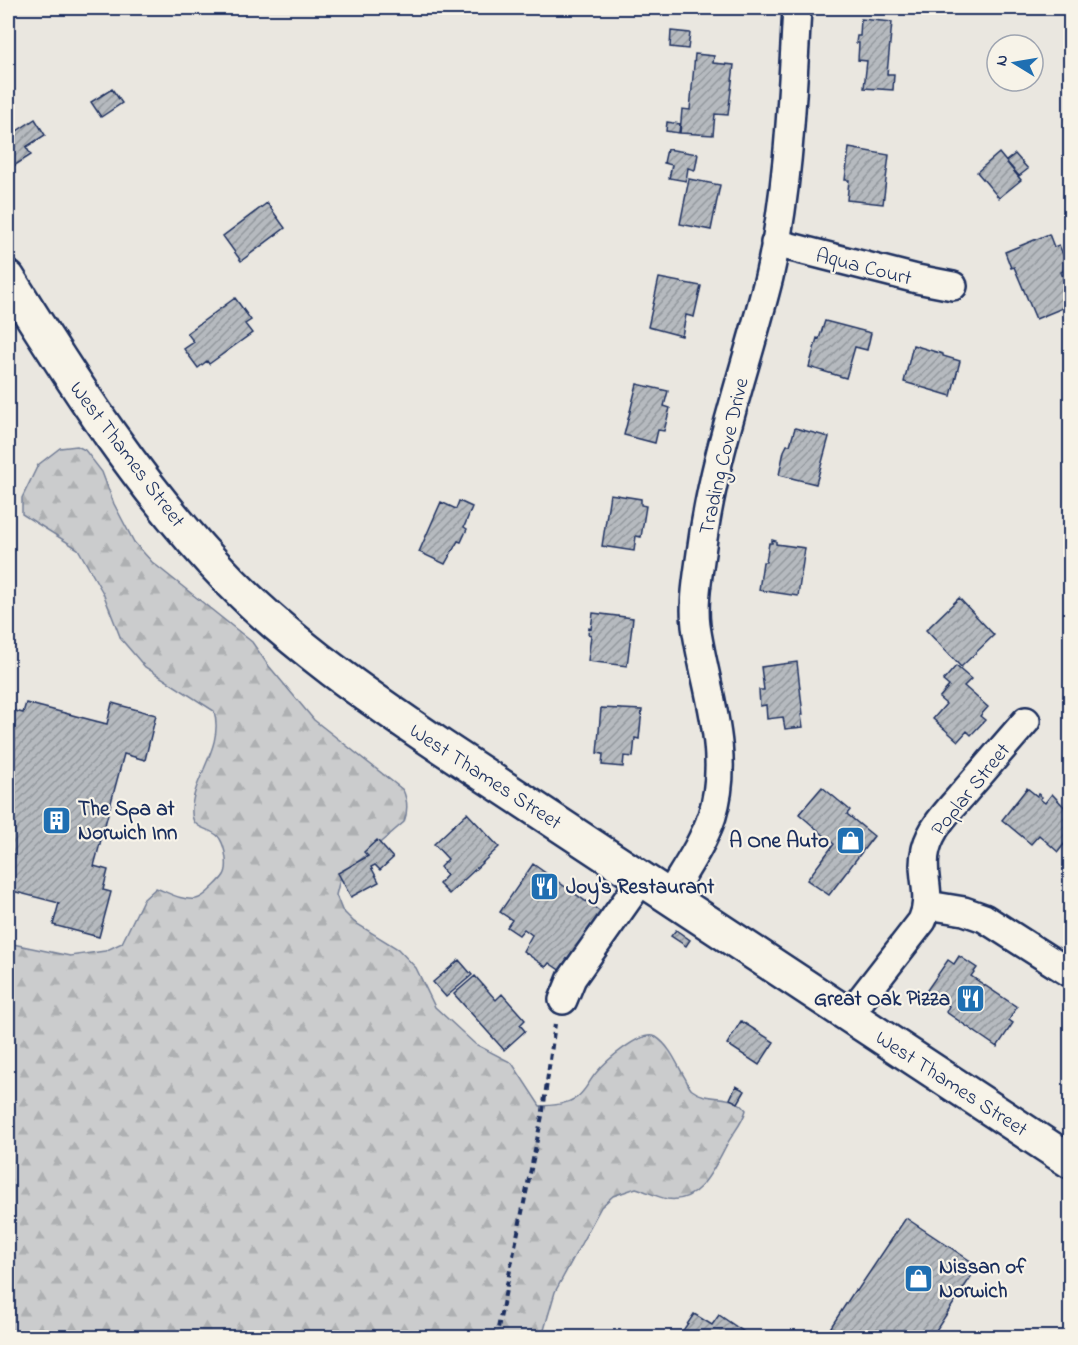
<svg xmlns="http://www.w3.org/2000/svg" width="1078" height="1345" font-family="'Indie Flower',sans-serif">
	<defs>
		<pattern id="forest-firs" width="22" height="20" patternUnits="userSpaceOnUse" patternTransform="scale(1.5)"><rect width="22" height="20" fill="#cbcccd"/><path d="M5 1l3.5 6h-7zM16 11l3.5 6h-7z" fill="#aeb0b2"/></pattern>
		<pattern id="building-hatch" width="6" height="6" patternUnits="userSpaceOnUse" patternTransform="scale(1.5)"><rect width="6" height="6" fill="#b6babf"/><path d="M-1 1l2-2M0 6l6-6M5 7l2-2" fill="none" stroke="#93989e"/></pattern>
	</defs>
	<rect width="100%" height="100%" fill="#eae7e0"/>
	<filter id="ink" filterUnits="userSpaceOnUse"><feTurbulence type="fractalNoise" baseFrequency=".0167" numOctaves="2"/><feDisplacementMap in="SourceGraphic" scale="12" xChannelSelector="R" yChannelSelector="G"/><feConvolveMatrix kernelMatrix="1 2 1 2 8 2 1 2 1" color-interpolation-filters="sRGB"/></filter>
	<g filter="url(#ink)">
		<path fill="url(#forest-firs)" stroke="#737e96" stroke-width="1.5" d="M77,446l8,4 17,22 12,32 20,38 18,20 100,80 16,23 46,55 89,70c5,11 5,21 1,32l-59,51 -5,6 -4,16 6,15 12,12 44,27 18,19 19,39 40,37 37,19 28,43c13,-1 25,-1 36,-8 9,-6 13,-17 20,-25 9,-11 45,-44 60,-36 14,9 21,27 29,41 2,3 4,10 7,12 16,13 41,2 54,20 -3,13 -14,24 -20,36 -13,24 -27,58 -59,53 -10,-2 -21,-8 -31,-11l-23,8 -12,11 -46,85 -13,45h-534v-394l62,13 35,-5 17,-8 21,-43 13,-12c13,5 26,13 40,11 6,-1 11,-6 15,-10 4,-4 10,-9 13,-14 5,-8 1,-28 -4,-36 -6,-12 -28,-7 -28,-26 -2,-33 33,-65 22,-102l-69,-44 -24,-28 -18,-46 -25,-44 -56,-35v-16l16,-33 22,-17z"/>
		<path fill="url(#building-hatch)" stroke="#1b2f5e" stroke-width="1.5" d="M861,19l31,3 -5,52h7l-1,16 -29,-2 3,-27 -9,-1 1,-17h-3l1,-7h3z
			M671,31l19,2 -2,16 -18,-2z
			M695,54l19,2 -1,7 21,2 -6,50 -13,-1 -2,21 -33,-2 2,-24 8,1z
			M112,89l10,14 -21,14 -10,-15z
			M35,119l10,16 -19,12 5,8 -19,12 2,3 -5,3 -1,-36z
			M667,122l13,2 -1,9 -13,-2z
			M849,148l40,7 -6,49 -36,-4 2,-20h-4z
			M667,149l31,5 -3,16 -7,-2 -2,13 -17,-3 3,-13 -8,-2z
			M999,153l22,27 -22,18 -22,-26z
			M1015,154l13,15 -9,7 -13,-15z
			M689,179l31,6 -9,45 -31,-6z
			M267,203l18,25 -44,33 -18,-25z
			M1049,234l5,13 5,-2 10,23 -8,4 9,22v11l-34,14 -22,-52 -3,1 -6,-16z
			M659,278l42,8 -7,31 -8,-2 -4,21 -34,-9z
			M235,298l16,22 -6,4 7,9 -43,31 -2,-3 -9,7 -14,-19 10,-7 -7,-9z
			M825,321l46,12 -4,17 -12,-3 -9,31 -37,-11 8,-29 2,1z
			M913,345l30,9v2l17,5 -9,35 -47,-14z
			M637,384l31,7 -4,15 6,2 -6,23 -6,-1 -3,13 -31,-8z
			M795,428l34,9 -13,47 -37,-9 5,-24 3,-6h3z
			M610,494l31,5v6l5,1 -5,31 -5,-1 -2,15 -32,-5z
			M459,501l13,6 -8,20 3,2 -6,13 -3,-1 -13,23 -26,-12 22,-50 15,7z
			M772,540l4,1v3l29,4 -7,48 -39,-6 4,-28h3l3,-19h3z
			M959,598l35,37 -33,32 -35,-37z
			M593,613l40,5 -6,48 -39,-5 3,-26 -3,-1 1,-6 2,1z
			M797,662l6,53h-2l2,12 -18,2 -2,-12 -16,2 -1,-14 -6,1 -1,-16h5l-3,-23z
			M956,666l15,13 -7,7 24,21 -8,9 5,4 -14,15 -4,-4 -9,10 -25,-22 13,-15 -7,-6 10,-12 -6,-5z
			M26,703l81,21 5,-21 44,12 -11,45 -21,-6 -30,112 14,4 -5,20 8,2 -12,45 -46,-12 6,-22 -51,-13v-117l4,-18 -4,-1v-45l15,4z
			M601,708l41,2 -3,29 -4,-1 -2,19 -9,-1 -1,11 -21,-2 1,-11 -6,-1z
			M822,787l28,23 -3,4 27,22 -45,59 -22,-15 27,-36 -35,-30z
			M1027,788l10,8 1,-2 4,3 -2,2 5,4 7,-9 18,19 -5,7 5,5v12l-12,15 -19,-17 -8,9 -29,-24z
			M467,813l32,34 -50,47 -10,-10 8,-9 -7,-8 8,-8 -14,-15z
			M377,840l16,18 -13,12 -5,-5 -4,2 8,15 -28,15 -13,-24 30,-17 -4,-4z
			M533,864l69,49 -41,58 -12,-8 -3,4 -23,-16 9,-16 -8,-6 -5,6 -12,-8 5,-7 -12,-8z
			M676,930l14,10 -4,6 -15,-10z
			M959,956l18,12 -6,8 46,31 -8,13 4,3 -16,24 -51,-35 3,-6 -22,-16 21,-30 6,4z
			M459,960l13,15 -26,22 -13,-15z
			M475,976l21,24 6,-6 23,26 -5,5 5,6 -21,19 -50,-56z
			M741,1021l33,21 -15,23 -32,-21z
			M736,1086l9,5 -7,12 -8,-4z
			M906,1218l72,48 -47,72h-104l4,-7 -2,-1 26,-40 2,1z
			M694,1314l18,11 7,-10 34,23h-75z"/>
		<g fill="none" stroke-linecap="round" stroke-linejoin="round">
			<defs>
				<path id="minor" d="M775,243l142,36 36,7
					M669,896c15,-25 34,-52 43,-80 20,-64 -7,-127 -16,-190 -3,-24 2,-50 5,-73 12,-96 45,-184 68,-276 20,-88 23,-180 28,-269
					M928,905l36,6 20,7 86,55
					M563,1000l9,-22 70,-99
					M849,1015l73,-94c12,-26 -3,-46 4,-72 6,-24 27,-43 42,-61 19,-22 38,-44 58,-67"/>
				<path id="major" d="M8,278c67,107 134,213 223,304 63,64 137,115 211,165l628,414"/>
			</defs>
			<use href="#minor" stroke="#1b2f5e" stroke-width="32"/>
			<use href="#major" stroke="#1b2f5e" stroke-width="38"/>
			<path stroke="#1b2f5e" stroke-width="4" stroke-dasharray="6 4.5" stroke-linecap="butt" d="M496,1338l47,-227 12,-87"/>
			<use href="#minor" stroke="#f7f3e8" stroke-width="27"/>
			<use href="#major" stroke="#f7f3e8" stroke-width="33"/>
		</g>
	</g>
	<defs>
		<symbol id="building-square" viewBox="-11 -11 22 22"><rect x="-9" y="-9" width="18" height="18" rx="4" fill="#1f6fb2" stroke="#f7f3e8"/><path d="M-4-6H4V6H1V3H-1V6H-4ZM-2.5-4.3h1.7v1.8h-1.7ZM.8-4.3h1.7v1.8H.8ZM-2.5-1h1.7V.8h-1.7ZM.8-1h1.7V.8H.8Z" fill="#fff"/></symbol>
		<symbol id="shop-square" viewBox="-11 -11 22 22"><rect x="-9" y="-9" width="18" height="18" rx="4" fill="#1f6fb2" stroke="#f7f3e8"/><path d="M-5-2.5h2.3a2.7 3.5 0 0 1 5.4 0H5L5.5 6h-11ZM-1.5-2.5h3a1.5 2.3 0 0 0-3 0Z" fill="#fff"/></symbol>
		<symbol id="restaurant-square" viewBox="-11 -11 22 22"><rect x="-9" y="-9" width="18" height="18" rx="4" fill="#1f6fb2" stroke="#f7f3e8"/><path d="M-5-6h1v4h1v-4h1v4h1v-4h1v5L-1.5 .5V6h-2V.5L-5-1ZM5-6V6H3V1.5H1.5Q1.5-4 5-6Z" fill="#fff"/></symbol>
	</defs>
	<g fill-rule="evenodd">
		<use href="#building-square" x="40" y="804" width="33" height="33"/>
		<use href="#shop-square" x="834" y="824" width="33" height="33"/>
		<use href="#restaurant-square" x="528" y="870" width="33" height="33"/>
		<use href="#restaurant-square" x="954" y="982" width="33" height="33"/>
		<use href="#shop-square" x="902" y="1262" width="33" height="33"/>
	</g>
	<g text-anchor="middle" stroke-width="4.5" stroke-linejoin="round" paint-order="stroke">
		<g font-size="21" fill="#1b2f5e" stroke="#f7f3e8">
			<text transform="translate(864 266) rotate(14)" y="7">Aqua Court</text>
			<text transform="translate(128 454) rotate(53)" y="7">West Thames Street</text>
			<text transform="translate(723 456) rotate(-77)" y="7">Trading Cove Drive</text>
			<text transform="translate(486 776) rotate(33)" y="7">West Thames Street</text>
			<text transform="translate(970 789) rotate(-51)" y="7">Poplar Street</text>
			<text transform="translate(952 1083) rotate(33)" y="7">West Thames Street</text>
		</g>
		<g font-size="21" font-weight="bold" fill="#1b2f5e" stroke="#f7f3e8" text-anchor="start">
			<text x="78" y="815">The Spa at<tspan x="78" dy="24">Norwich Inn</tspan></text>
			<text x="829" y="847" text-anchor="end">A One Auto</text>
			<text x="566" y="893">Joy's Restaurant</text>
			<text x="950" y="1005" text-anchor="end">Great Oak Pizza</text>
			<text x="939" y="1273">Nissan of<tspan x="939" dy="24">Norwich</tspan></text>
		</g>
	</g>
	<rect width="1078" height="1345" fill="none" stroke="#f7f3e8" stroke-width="30"/>
	<rect x="15" y="15" width="1048" height="1315" fill="none" stroke="#1b2f5e" stroke-width="2" filter="url(#ink)"/>
	<g transform="translate(1015 63) rotate(281)"><circle r="28" fill="#f7f3e8" stroke="#9fa5b1" stroke-width="1.5"/>
	<path d="M0-4.5L10 22L0 15L-10 22Z" fill="#1f6fb2"/>
	<text y="-9" font-size="16" font-weight="bold" text-anchor="middle" fill="#1b2f5e">N</text>
	</g>
</svg>
